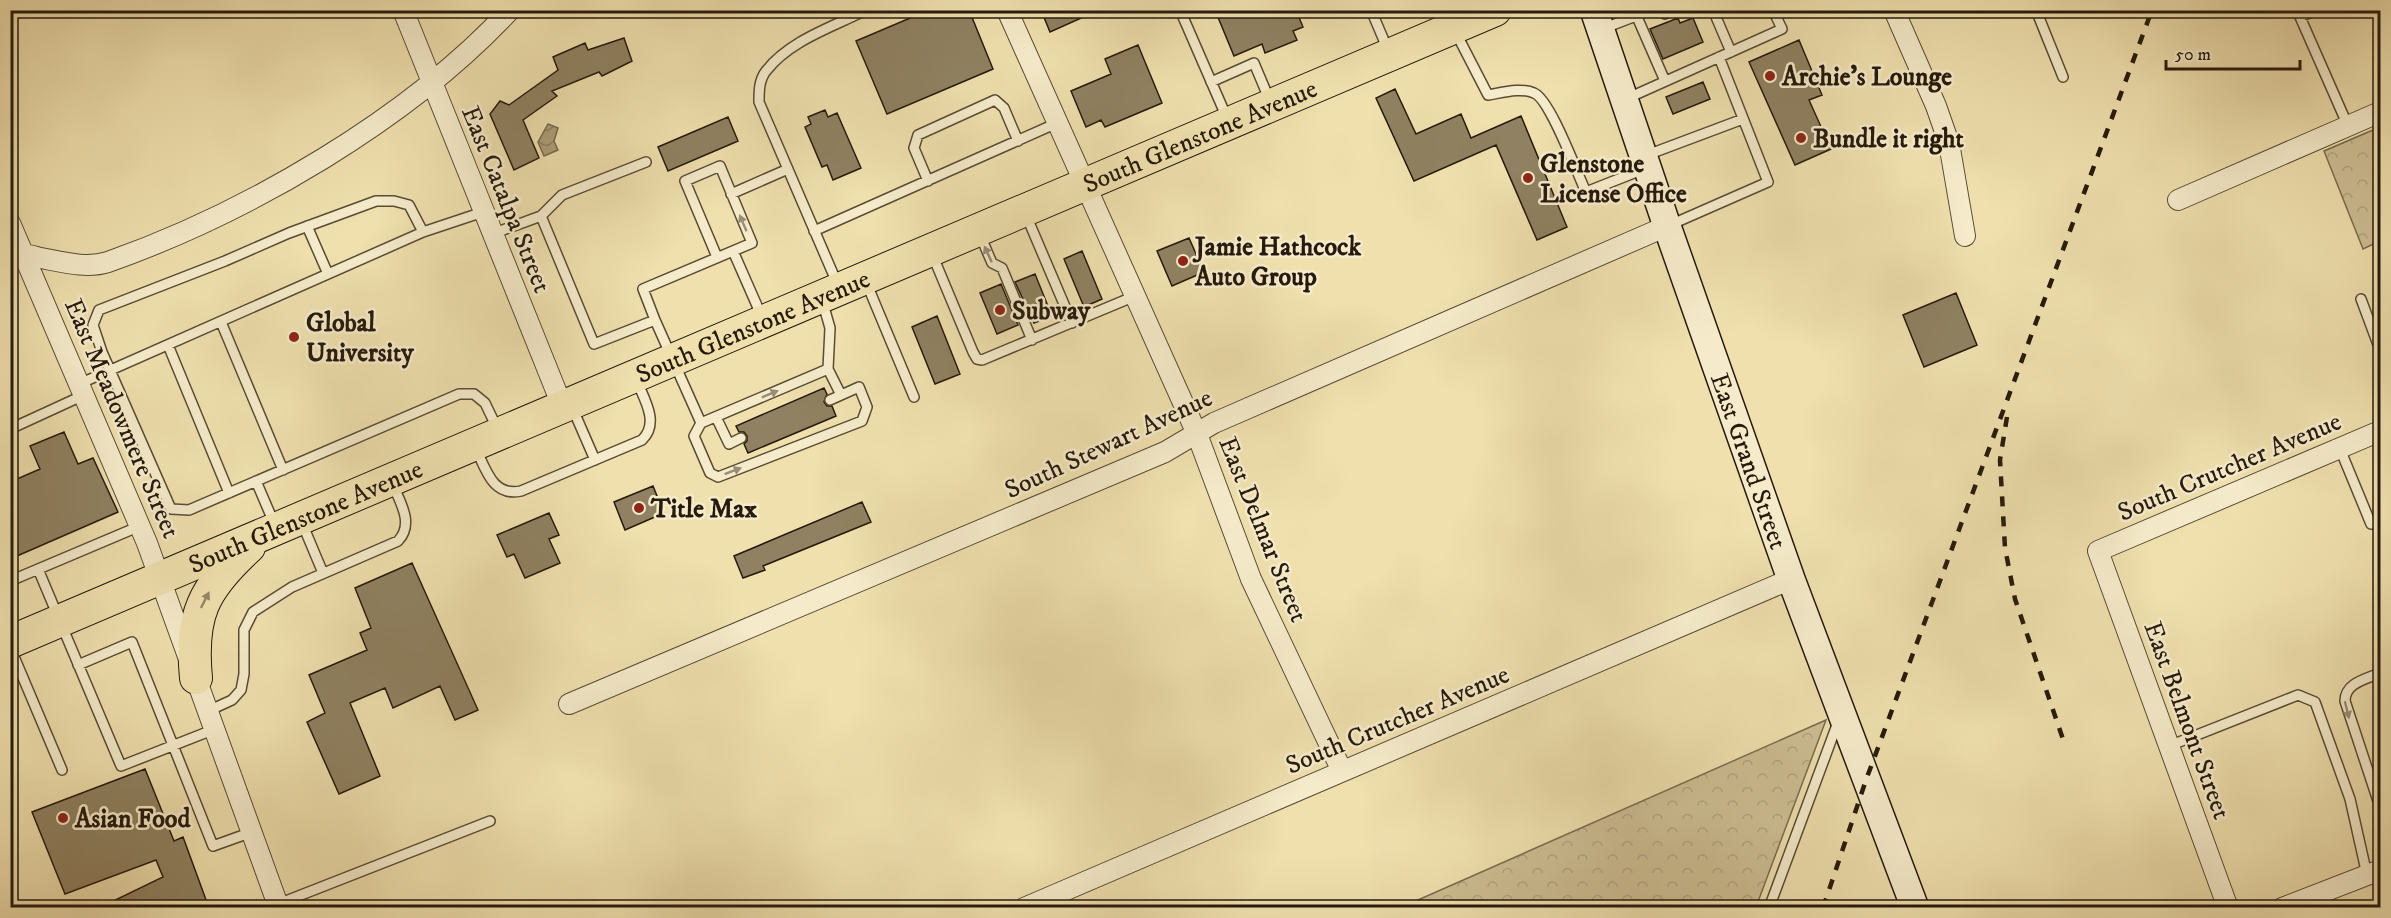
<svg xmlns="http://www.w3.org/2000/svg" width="2391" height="918" font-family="'IM FELL DW Pica',serif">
	<defs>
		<pattern id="forest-crowns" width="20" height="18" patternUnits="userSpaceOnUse" patternTransform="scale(1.5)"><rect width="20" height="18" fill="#cdbe93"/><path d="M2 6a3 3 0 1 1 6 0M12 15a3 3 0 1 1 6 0" fill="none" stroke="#b0a37e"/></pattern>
		<pattern id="water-waves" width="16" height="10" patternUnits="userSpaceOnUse" patternTransform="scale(1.5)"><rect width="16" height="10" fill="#ab9d77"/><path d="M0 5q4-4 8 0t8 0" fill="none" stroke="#8b7f60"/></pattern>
	</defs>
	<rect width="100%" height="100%" fill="#efe0ae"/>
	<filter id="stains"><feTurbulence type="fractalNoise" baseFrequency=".00333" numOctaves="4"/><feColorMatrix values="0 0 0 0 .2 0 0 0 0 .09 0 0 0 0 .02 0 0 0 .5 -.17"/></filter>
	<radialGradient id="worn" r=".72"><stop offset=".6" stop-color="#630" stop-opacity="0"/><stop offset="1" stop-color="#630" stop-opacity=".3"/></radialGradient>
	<path fill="url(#forest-crowns)" stroke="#7a6c50" stroke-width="1.5" d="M2380,127v114l-17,8 -39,-98z
		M1826,720l-70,187h-354z"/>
	<path fill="url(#water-waves)" stroke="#76694d" stroke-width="1.5" d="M548,124l10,4 -4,13 4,9 -14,6 -6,-14z"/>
	<path fill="#8f8161" stroke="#261a0d" stroke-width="1.5" d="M929,10h40l24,59 -106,45 -31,-73z
		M1041,10h58l-49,22z
		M1215,10h81l7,17 -10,4 4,9 -32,13 -3,-9 -28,12z
		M1678,18l2,5 13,-5 10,24 -40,17 -13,-30z
		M624,38l8,23 -30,15 -3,-4 -47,19 5,5 -34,24 16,38 -25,12 -24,-56 10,-13 9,4 49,-35 -5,-13 32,-14 3,7z
		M1799,40l23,55 -13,5 22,49 -36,16 -46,-103z
		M1138,45l24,58 -57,24 -4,-7 -15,7 -15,-36 40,-17 -6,-15z
		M1703,82l7,17 -37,15 -7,-17z
		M1395,89l21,45 45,-20 10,24 50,-22 46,111 -30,13 -41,-95 -82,36 -38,-83z
		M825,110l3,7 9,-4 24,55 -28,12 -6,-15 -5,2 -17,-40 6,-3 -3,-7z
		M728,117l10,24 -70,30 -10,-24z
		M1189,238l15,34 -32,14 -15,-35z
		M1082,251l20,48 -18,8 -20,-48z
		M1035,274l17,42 -18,7 -19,-41z
		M1001,284l17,41 -21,9 -17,-41z
		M1956,293l21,52 -53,22 -21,-52z
		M937,316l23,58 -25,10 -23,-57z
		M824,388l3,6 -3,8 3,4h5l4,10 -88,37 -4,-9 3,-3v-5l-3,-4h-5l-3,-6z
		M64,432l14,32 15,-6 25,54 -108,47v-77l30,-13 -10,-23z
		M653,486l11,27 -39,17 -11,-28z
		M862,502l9,20 -108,44 2,4 -22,8 -9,-22z
		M549,513l10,22 -10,4 11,24 -35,15 -11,-24 -7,3 -10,-22z
		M412,563l66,147 -23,10 -15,-34 -47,22 -8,-20 -35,15 30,73 -41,18 -32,-72 18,-9 -16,-38 58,-25 -7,-17 11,-5 -16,-40z
		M145,769l29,72 9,-4 26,71h-110l64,-31 -7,-17 -91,34 -33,-82z"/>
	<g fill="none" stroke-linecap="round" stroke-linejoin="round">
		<defs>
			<path id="lane" d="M1180,10l47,108
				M1371,10l17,40
				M1634,10l31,71
				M1713,10l18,42
				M2036,10l27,67
				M2297,10l51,116
				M1665,14l8,-4
				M2300,17l16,-7
				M1602,29l34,-13
				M1456,33l32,62c13,-2 33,-8 46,-2 16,6 43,80 52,99l58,-23
				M1211,82l43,-19 16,38
				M1628,98l154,-69 -9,-19
				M1647,155l96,-36
				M928,181l-14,-33 4,-13 77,-35 9,8 14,33
				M731,194l57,-25
				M483,212l-60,20 -14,-27 -15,-4h-18l-87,32 -64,28 -126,49 -6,15 9,27 69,157 18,1 270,-116h15l11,9 13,27
				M1026,215l46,108
				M541,216l53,128 61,-24 46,103
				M1670,225l98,-43 -49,-125
				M307,226l21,48
				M814,231l243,-108
				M492,234l49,-18 21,-21 84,-33
				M980,235l12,28 10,5 30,72
				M733,251l29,66
				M932,254l41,98 4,7 5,1 153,-64
				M866,282l48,115
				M837,283l-78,-181c0,-11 0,-22 7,-31 24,-31 67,-44 100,-61
				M2361,299l19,51
				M822,300l8,28 -2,41 -127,54 -7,13 16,37 8,4 144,-56 5,-14 -8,-20 -29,13
				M655,320l-12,-31 109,-46 -32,-77 -35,15 32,76
				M221,322l62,148
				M168,345l61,148
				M828,369l13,26
				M79,384l344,-152
				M572,407l23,53
				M716,417l13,27 12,-6
				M10,429l74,-34
				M476,449c10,21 17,48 45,42l121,-51c18,-17 2,-41 -6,-61
				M2340,449l31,75
				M256,481l18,42
				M302,523l21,50
				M38,569l83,197 94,-37
				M10,581l130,-55
				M10,647l52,123
				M78,665l54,-23 81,204 39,-14
				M2380,673c-14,6 -35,10 -35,28l35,106
				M208,711l24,-11 9,-10 3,-16v-44l9,-18 39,-25 106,-46c16,-17 3,-37 -5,-56
				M2169,746l129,-51 17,7 35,97 17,76
				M278,904l212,-83
				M1769,908l69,-186"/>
			<path id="street" d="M403,10l160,398
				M1007,10l190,424 54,145 91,192
				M1894,10l42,96 13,37 16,93
				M2178,200l202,-88
				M10,223l137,320 132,365
				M10,260c4,-1 9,-4 13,-5 5,-1 13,2 18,3 21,4 46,11 67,4 139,-49 301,-143 402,-252
				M569,704l596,-252 49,-29 453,-197
				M1024,908l767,-329
				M2228,908l-130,-357 282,-120
				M2282,908l98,-38"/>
			<g id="secondary">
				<path id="s1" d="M1594,10l73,216 124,353 124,329"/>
			</g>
			<g id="primary">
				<path id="s2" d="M10,642l1485,-632"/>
				<path d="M196,678c-6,-63 7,-89 53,-131"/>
			</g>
		</defs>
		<use href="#lane" stroke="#584c35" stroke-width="12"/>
		<use href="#street" stroke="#584c35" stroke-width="22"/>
		<use href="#secondary" stroke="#261a0d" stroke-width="30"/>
		<use href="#primary" stroke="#261a0d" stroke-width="34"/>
		<use href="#lane" stroke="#f5ebca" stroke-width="9"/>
		<use href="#street" stroke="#f5ebca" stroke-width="20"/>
		<use href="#secondary" stroke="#f5ebca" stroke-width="27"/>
		<use href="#primary" stroke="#efe0ae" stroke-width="32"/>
		<path stroke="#261a0d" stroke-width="4.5" stroke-dasharray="10 10" stroke-linecap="butt" d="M2007,417l-7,43 5,88 10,51 50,146
			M1823,908l43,-128 286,-770"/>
	</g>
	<defs><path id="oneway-solid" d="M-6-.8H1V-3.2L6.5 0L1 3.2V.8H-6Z" transform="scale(1.5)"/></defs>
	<g fill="#988d75">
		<use href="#oneway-solid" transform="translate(743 223) rotate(-113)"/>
		<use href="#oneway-solid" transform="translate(988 254) rotate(-115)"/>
		<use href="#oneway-solid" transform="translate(770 394) rotate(-23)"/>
		<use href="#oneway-solid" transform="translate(733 471) rotate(-21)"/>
		<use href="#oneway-solid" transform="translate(2347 710) rotate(76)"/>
	</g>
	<use fill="#958766" href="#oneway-solid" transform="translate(205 600) rotate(-63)"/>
	<g fill="#8f2418" stroke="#f5ebca" stroke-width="2">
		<circle cx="1770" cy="76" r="6"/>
		<circle cx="1801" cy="138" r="6"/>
		<circle cx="1528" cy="178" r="6"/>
		<circle cx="1183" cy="261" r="6"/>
		<circle cx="1000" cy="310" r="6"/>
		<circle cx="294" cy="337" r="6"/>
		<circle cx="639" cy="508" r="6"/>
		<circle cx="63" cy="818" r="6"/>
	</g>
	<g text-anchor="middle" stroke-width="5" stroke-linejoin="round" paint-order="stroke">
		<g font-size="26" font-weight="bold" fill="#261a0d" stroke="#f5ebca" text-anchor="start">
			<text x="1782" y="85">Archie's Lounge</text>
			<text x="1813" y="147">Bundle it right</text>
			<text x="1540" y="172">Glenstone<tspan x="1540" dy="30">License Office</tspan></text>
			<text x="1195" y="255">Jamie Hathcock<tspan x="1195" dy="30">Auto Group</tspan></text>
			<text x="1012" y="319">Subway</text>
			<text x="306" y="331">Global<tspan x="306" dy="30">University</tspan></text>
			<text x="651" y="517">Title Max</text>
			<text x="75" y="827">Asian Food</text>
		</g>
		<g font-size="26" fill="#261a0d" stroke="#f5ebca">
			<text dy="9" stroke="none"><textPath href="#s2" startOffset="1293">South Glenstone Avenue</textPath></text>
			<text transform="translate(507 199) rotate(68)" y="9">East Catalpa Street</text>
			<text dy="9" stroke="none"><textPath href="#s2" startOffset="807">South Glenstone Avenue</textPath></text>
			<text transform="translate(123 418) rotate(67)" y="9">East Meadowmere Street</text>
			<text transform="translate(1108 443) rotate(-25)" y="9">South Stewart Avenue</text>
			<text dy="9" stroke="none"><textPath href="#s1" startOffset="477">East Grand Street</textPath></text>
			<text transform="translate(2229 466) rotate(-23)" y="9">South Crutcher Avenue</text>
			<text dy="9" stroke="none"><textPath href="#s2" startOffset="321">South Glenstone Avenue</textPath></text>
			<text transform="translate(1264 529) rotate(68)" y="9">East Delmar Street</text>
			<text transform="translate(1397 719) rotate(-23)" y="9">South Crutcher Avenue</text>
			<text transform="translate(2188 720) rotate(70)" y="9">East Belmont Street</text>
		</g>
	</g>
	<rect width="2391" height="918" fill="none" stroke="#efe0ae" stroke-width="36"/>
	<rect x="12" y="12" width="2367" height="894" fill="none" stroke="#261a0d" stroke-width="3"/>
	<rect x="18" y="18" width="2355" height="882" fill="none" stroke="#261a0d" stroke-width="1.5"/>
	<path d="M2166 60v9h134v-9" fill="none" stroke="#261a0d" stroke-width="3"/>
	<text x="2175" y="60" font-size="18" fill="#261a0d" stroke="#f5ebca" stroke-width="4.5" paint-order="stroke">50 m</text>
	<rect width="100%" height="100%" filter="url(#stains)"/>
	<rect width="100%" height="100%" fill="url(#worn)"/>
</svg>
